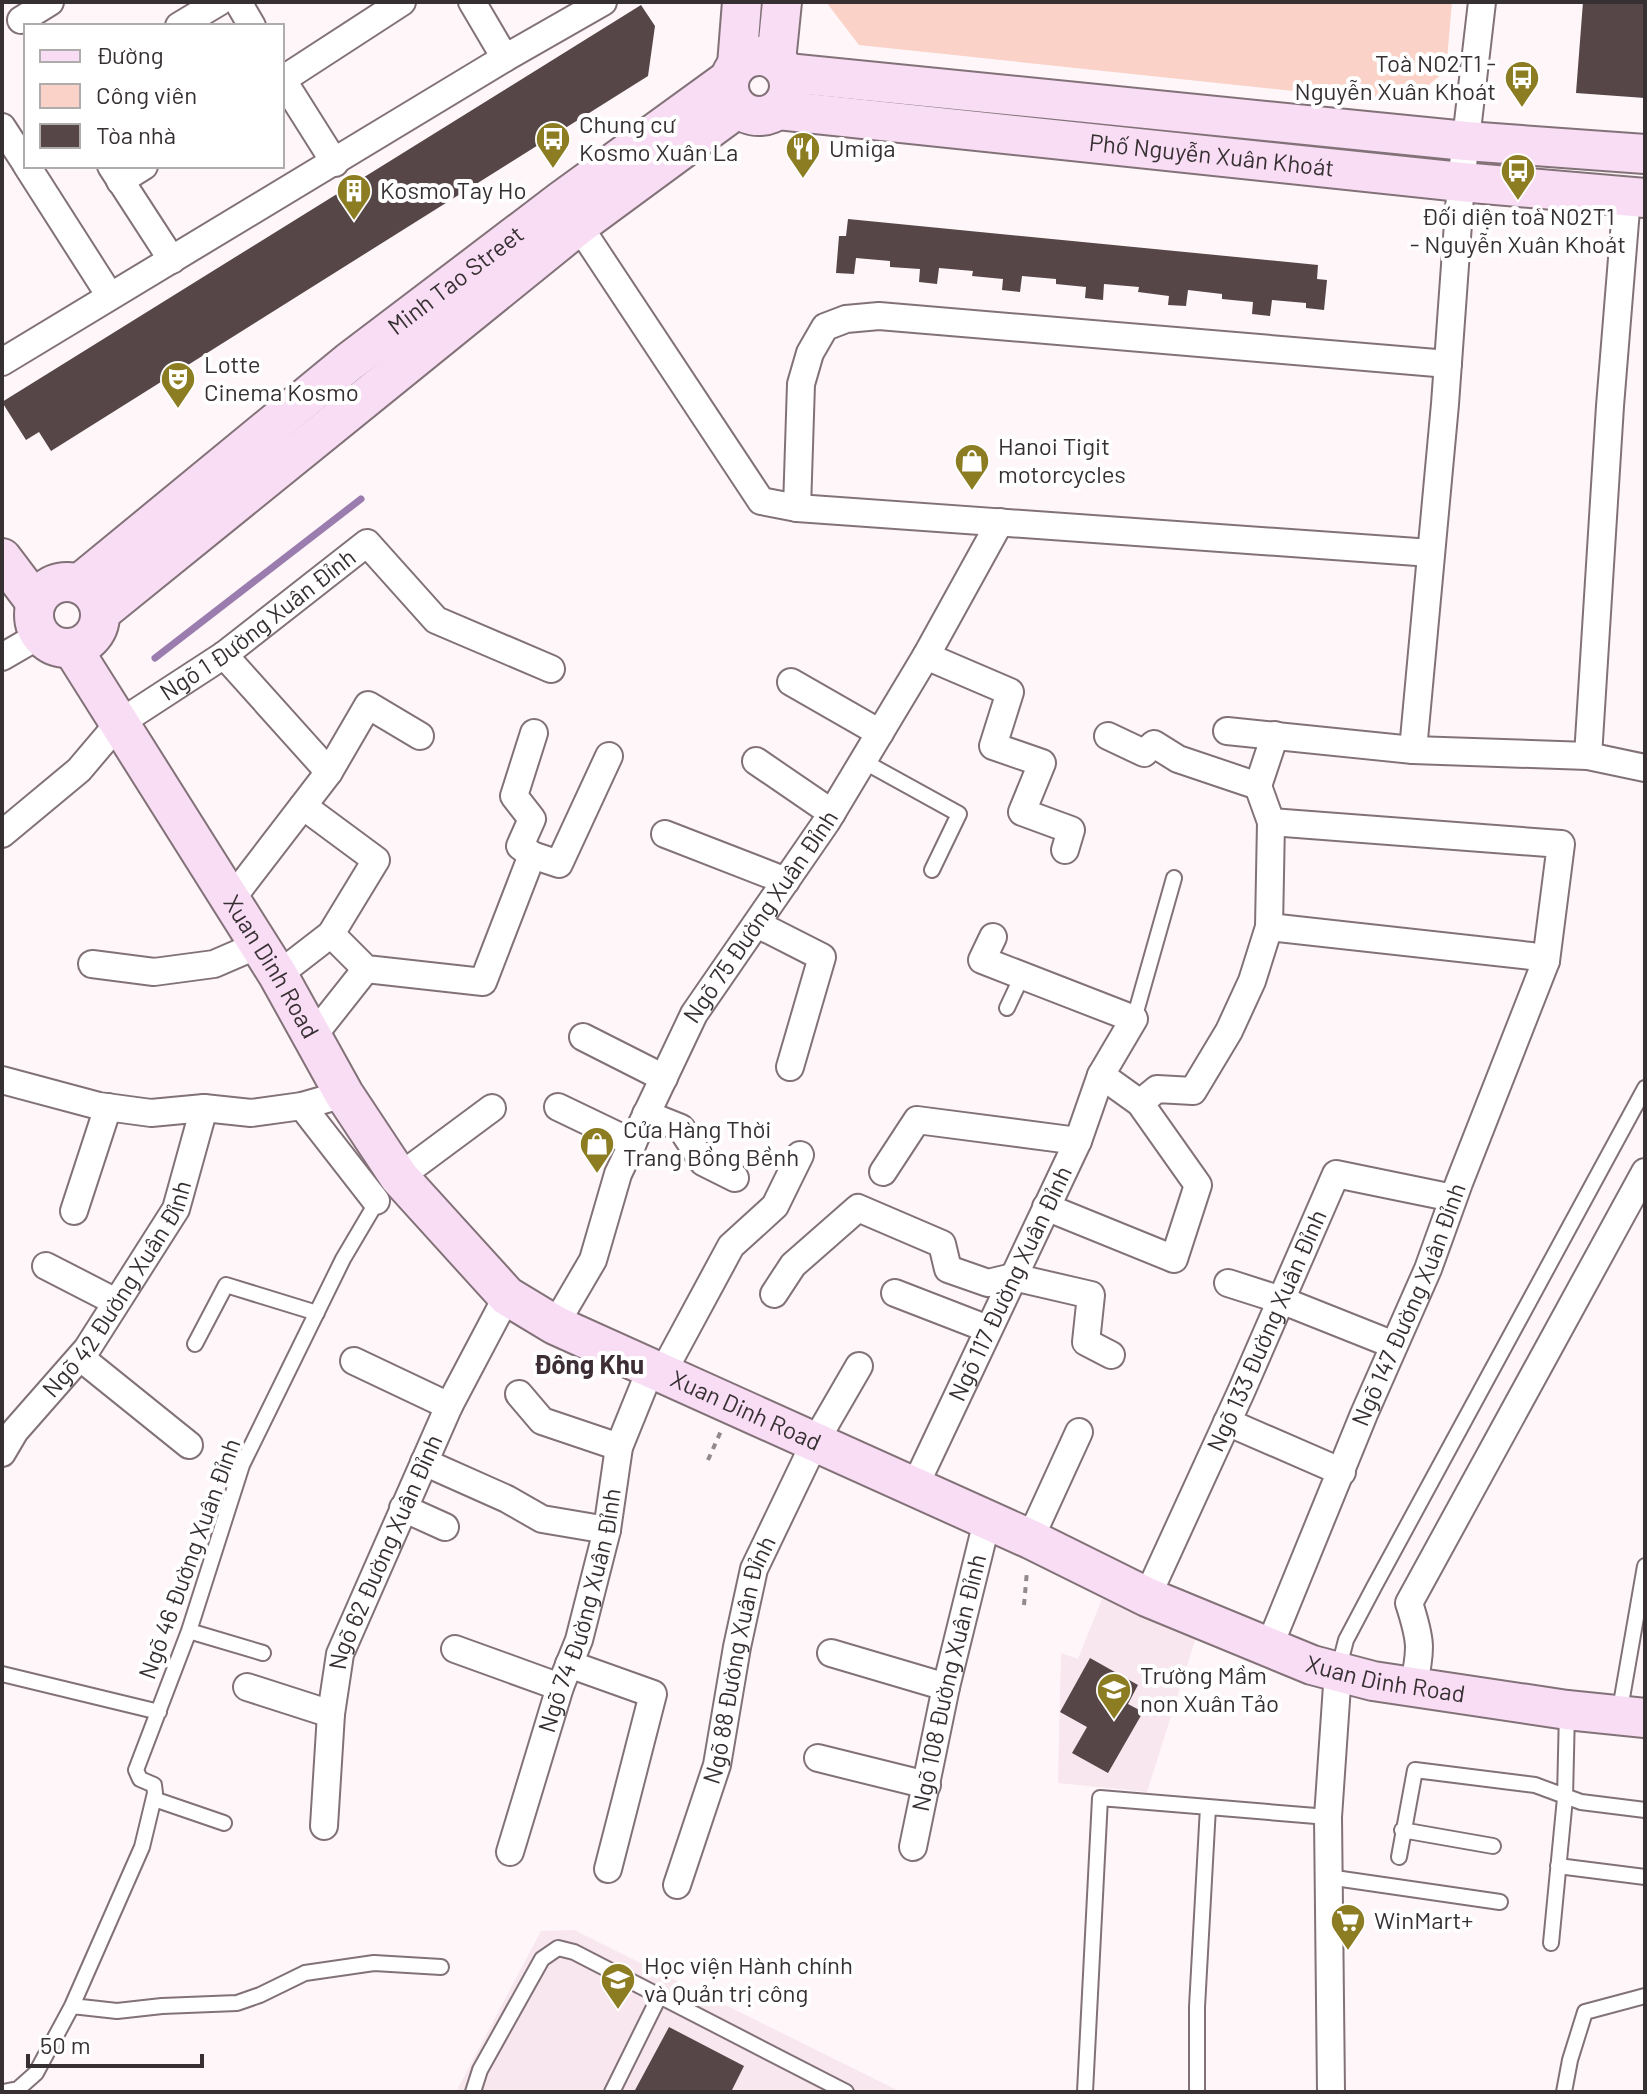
<svg xmlns="http://www.w3.org/2000/svg" width="1647" height="2094" font-family="Barlow,sans-serif">
	<rect width="100%" height="100%" fill="#fef6f9"/>
	<path fill="#f8e7ee" d="M1102,1599l95,35 -50,158 -89,-9 3,-130 17,6z
		M574,1930l327,162h-445l85,-161z"/>
	<path fill="#fad2c7" d="M826,2h626l-6,69 -40,32 -547,-58z"/>
	<g fill="none" stroke-linecap="round" stroke-linejoin="round">
		<path stroke="#9b7caf" stroke-width="7" d="M155,658l206,-159"/>
	</g>
	<path fill="#564647" d="M1583,2h62v96l-69,-5z
		M641,5l14,21 -7,50 -597,375 -12,-19 -13,8 -24,-38z
		M848,219l470,46 -1,14 10,1 -3,30 -18,-2v-5l-34,-3 -2,16 -18,-2 1,-12 -31,-3v-5l-34,-4 -2,16 -18,-1 1,-9 -31,-4 1,-5 -35,-3 -1,16 -18,-2 1,-11 -30,-3v-5l-34,-3 -2,16 -18,-2 1,-11 -31,-3 1,-5 -34,-3 -2,16 -18,-2 1,-13 -30,-2v-6l-34,-3 -2,16 -18,-1 3,-37h7z
		M1090,1658l48,27 -10,19 15,8 -35,61 -36,-20 15,-26 -27,-15z
		M669,2027l75,39 -13,26h-97z"/>
	<g fill="none" stroke-linecap="round" stroke-linejoin="round">
		<defs>
			<path id="lane" d="M863,761l96,53 -27,56
				M1007,1008l15,-32
				M1134,1019l40,-141
				M195,1344l31,-59 91,28
				M189,1631l74,22
				M1338,1671l8,-31 28,-53 271,-499
				M2,1674l157,38
				M1619,1715l26,-149
				M154,1799l70,24
				M1402,1830l91,16
				M1399,1857l16,-87 120,15 46,17 64,8
				M1558,1866l87,11
				M1328,1877l172,25
				M1551,1943l14,-145 2,-87
				M72,2006l45,5 45,-5 75,-3 23,-8 45,-22 69,-10 67,4
				M3,2092l15,-3 18,-16 36,-67 70,-159 13,-54 -1,-8 -14,-6 -4,-9 53,-139 53,-166 101,-206 36,-61
				M473,2092l7,-22 62,-111 16,-11 16,4 272,140
				M612,2092l48,-97
				M1085,2092l15,-294 228,19
				M1197,2092v-85l11,-200
				M1564,2092l6,-32 15,-48 60,-16"/>
			<g id="street">
				<path d="M238,2l14,24"/>
				<path d="M472,2l33,56"/>
				<path d="M21,20l29,-18"/>
				<path d="M179,26l40,-24"/>
				<path d="M282,79l53,84"/>
				<path d="M282,80l120,-78"/>
				<path d="M2,127l24,37"/>
				<path d="M27,166l83,130"/>
				<path d="M111,166l61,94"/>
				<path d="M120,181l24,-15"/>
				<path d="M571,214l190,287 36,7 634,45"/>
				<path d="M2,362l503,-304 98,-56"/>
				<path d="M797,508l4,-124 9,-31 15,-26 21,-8 33,-3 569,48"/>
				<path d="M224,655l105,117"/>
				<path d="M926,656l84,36 -17,54 49,17 -20,49 49,18 -6,20"/>
				<path d="M2,657l38,-22"/>
				<path d="M791,682l89,51"/>
				<path d="M1227,731l186,19 175,6 57,12"/>
				<path d="M1108,736l36,17 10,-9 24,15 80,27 13,36 -2,105 -17,54 -23,50 -36,60 -36,-2 -17,14"/>
				<path d="M1413,750l32,-346 16,-222 21,-180"/>
				<path d="M1588,756l22,-350 17,-209"/>
				<path d="M756,761l76,52"/>
				<path d="M1258,786l17,-51"/>
				<path id="s1" d="M2,834l77,-64 39,-46 106,-69 143,-112 69,77 115,49"/>
				<path d="M665,834l121,47"/>
				<path d="M532,855l27,9 50,-108"/>
				<path d="M230,901l99,-129 39,-67 52,31"/>
				<path d="M757,924l65,33 -32,110"/>
				<path d="M1269,927l262,29 15,5"/>
				<path d="M331,934l35,35 117,13 49,-127 -12,-9 12,-27 -18,-23 20,-63"/>
				<path d="M92,964l62,8 60,-8 44,-19"/>
				<path d="M278,975l53,-41 45,-74 -73,-54"/>
				<path d="M313,1036l53,-67"/>
				<path d="M583,1037l81,41"/>
				<path d="M2,1080l97,26 52,7 53,-5 47,5 51,-7 42,-12"/>
				<path d="M302,1106l74,95"/>
				<path d="M558,1107l75,36"/>
				<path d="M646,1114l35,14 22,34 32,16"/>
				<path d="M883,1172l34,-52 161,21"/>
				<path d="M399,1177l93,-69"/>
				<path d="M1046,1207l128,52 24,-74 -58,-82 -39,-28"/>
				<path d="M74,1211l34,-104"/>
				<path d="M46,1266l70,36"/>
				<path d="M1228,1283l53,17 113,45"/>
				<path d="M895,1293l93,36"/>
				<path d="M774,1294l19,-29 65,-57 84,36 6,25 40,14 25,-6 78,18 -5,47 25,13"/>
				<path id="s2" d="M555,1325l38,-65 25,-86 76,-160 133,-193 99,-165 74,-134"/>
				<path d="M81,1358l108,87"/>
				<path d="M354,1361l95,45"/>
				<path d="M663,1372l68,-126 44,-40 25,-51"/>
				<path d="M519,1394l23,27 77,26"/>
				<path d="M1227,1422l115,50"/>
				<path id="s3" d="M2,1453l13,-22 72,-82 89,-140 28,-101"/>
				<path d="M424,1462l83,37 35,20 65,11"/>
				<path id="s4" d="M914,1488l164,-347 23,-66 33,-56 -152,-59 11,-23"/>
				<path d="M403,1508l42,19"/>
				<path d="M1030,1539l49,-107"/>
				<path id="s5" d="M1147,1597l94,-205 95,-218 117,24"/>
				<path id="s6" d="M1269,1647l95,-233 64,-145 31,-86 87,-222 15,-117 -290,-22"/>
				<path d="M455,1649l105,38"/>
				<path d="M831,1653l115,34"/>
				<path d="M569,1664l84,30 -45,175"/>
				<path d="M247,1687l84,27"/>
				<path d="M1413,1687c9,-38 8,-47 -4,-84l236,-431"/>
				<path d="M818,1758l109,27"/>
				<path id="s7" d="M324,1826l7,-112 9,-60 109,-248 58,-110"/>
				<path id="s8" d="M913,1847l33,-160 41,-166"/>
				<path id="s9" d="M510,1852l50,-165 19,-47 28,-110 12,-83 32,-79"/>
				<path id="s10" d="M677,1885l40,-120 20,-118 17,-78 61,-127 44,-76"/>
				<path d="M1331,2092l-3,-275 10,-146"/>
			</g>
			<g id="secondary">
				<circle cx="759" cy="86" r="30"/>
				<path d="M776,61l6,-59"/>
				<path d="M737,65l5,-63"/>
				<path d="M787,73l679,68 179,13"/>
				<path id="s11" d="M778,110l683,72 184,16"/>
				<path d="M2,558l34,45"/>
				<circle cx="67" cy="615" r="33"/>
				<path id="s12" d="M79,584l270,-222 212,-161 168,-122"/>
				<path d="M100,613l479,-388 159,-117"/>
				<path id="s13" d="M72,648l206,327 66,119 55,83 108,119 48,29 475,214 117,58 165,68 61,16 194,29 78,8"/>
			</g>
		</defs>
		<use href="#lane" stroke="#827278" stroke-width="18"/>
		<use href="#street" stroke="#827278" stroke-width="30"/>
		<use href="#secondary" stroke="#827278" stroke-width="42"/>
		<path stroke="#91898c" stroke-width="4" stroke-dasharray="6 6" stroke-linecap="butt" d="M708,1460l13,-29
			M1024,1605l3,-34"/>
		<use href="#lane" stroke="#fff" stroke-width="14"/>
		<use href="#street" stroke="#fff" stroke-width="26"/>
		<use href="#secondary" stroke="#f8ddf4" stroke-width="38"/>
	</g>
	<defs>
		<symbol id="bus-pin" viewBox="-11 -11 22 30"><path d="M0 17L-7.5 6A9.5 9.5 0 1 1 7.5 6Z" fill="#8c7c22" stroke="#fff"/><path d="M-5-6H5V4H4V6H2V4H-2V6H-4V4H-5ZM-3.5-4V0h7V-4ZM-3.5 1.2v1.5H-2V1.2ZM2 1.2v1.5H3.5V1.2Z" fill="#fff"/></symbol>
		<symbol id="restaurant-pin" viewBox="-11 -11 22 30"><path d="M0 17L-7.5 6A9.5 9.5 0 1 1 7.5 6Z" fill="#8c7c22" stroke="#fff"/><path d="M-5-6h1v4h1v-4h1v4h1v-4h1v5L-1.5 .5V6h-2V.5L-5-1ZM5-6V6H3V1.5H1.5Q1.5-4 5-6Z" fill="#fff"/></symbol>
		<symbol id="building-pin" viewBox="-11 -11 22 30"><path d="M0 17L-7.5 6A9.5 9.5 0 1 1 7.5 6Z" fill="#8c7c22" stroke="#fff"/><path d="M-4-6H4V6H1V3H-1V6H-4ZM-2.5-4.3h1.7v1.8h-1.7ZM.8-4.3h1.7v1.8H.8ZM-2.5-1h1.7V.8h-1.7ZM.8-1h1.7V.8H.8Z" fill="#fff"/></symbol>
		<symbol id="theatre-pin" viewBox="-11 -11 22 30"><path d="M0 17L-7.5 6A9.5 9.5 0 1 1 7.5 6Z" fill="#8c7c22" stroke="#fff"/><path d="M-5-5.5Q0-4 5-5.5V0Q5 5 0 6Q-5 5-5 0ZM-3.3-2.5H-1v1.5H-3.3ZM1-2.5H3.3v1.5H1ZM-2.8 1Q0 5.5 2.8 1Z" fill="#fff"/></symbol>
		<symbol id="shop-pin" viewBox="-11 -11 22 30"><path d="M0 17L-7.5 6A9.5 9.5 0 1 1 7.5 6Z" fill="#8c7c22" stroke="#fff"/><path d="M-5-2.5h2.3a2.7 3.5 0 0 1 5.4 0H5L5.5 6h-11ZM-1.5-2.5h3a1.5 2.3 0 0 0-3 0Z" fill="#fff"/></symbol>
		<symbol id="school-pin" viewBox="-11 -11 22 30"><path d="M0 17L-7.5 6A9.5 9.5 0 1 1 7.5 6Z" fill="#8c7c22" stroke="#fff"/><path d="M0-5L7-2L0 1L-7-2ZM-4 1L0 2.5L4 1V4Q0 6-4 4Z" fill="#fff"/></symbol>
		<symbol id="supermarket-pin" viewBox="-11 -11 22 30"><path d="M0 17L-7.5 6A9.5 9.5 0 1 1 7.5 6Z" fill="#8c7c22" stroke="#fff"/><path d="M-6-5.5h2.5l.6 2H6L4.5 2H-2.5L-4.4-4H-6ZM-1.5 3.2a1.3 1.3 0 1 0 .1 0ZM3 3.2a1.3 1.3 0 1 0 .1 0Z" fill="#fff"/></symbol>
		<symbol id="university-pin" viewBox="-11 -11 22 30"><path d="M0 17L-7.5 6A9.5 9.5 0 1 1 7.5 6Z" fill="#8c7c22" stroke="#fff"/><path d="M0-5L7-2L0 1L-7-2ZM-4 1L0 2.5L4 1V4Q0 6-4 4Z" fill="#fff"/></symbol>
	</defs>
	<g fill-rule="evenodd">
		<use href="#bus-pin" x="1502" y="58" width="40" height="54"/>
		<use href="#bus-pin" x="533" y="119" width="40" height="54"/>
		<use href="#restaurant-pin" x="783" y="129" width="40" height="54"/>
		<use href="#bus-pin" x="1498" y="151" width="40" height="54"/>
		<use href="#building-pin" x="334" y="171" width="40" height="54"/>
		<use href="#theatre-pin" x="158" y="359" width="40" height="54"/>
		<use href="#shop-pin" x="952" y="441" width="40" height="54"/>
		<use href="#shop-pin" x="577" y="1124" width="40" height="54"/>
		<use href="#school-pin" x="1094" y="1670" width="40" height="54"/>
		<use href="#supermarket-pin" x="1328" y="1901" width="40" height="54"/>
		<use href="#university-pin" x="598" y="1960" width="40" height="54"/>
	</g>
	<g text-anchor="middle" stroke-width="8" stroke-linejoin="round" paint-order="stroke">
		<g font-size="24" fill="#373033" stroke="#fff" text-anchor="start">
			<text x="1496" y="72" text-anchor="end">Toà N02T1 -<tspan x="1496" dy="28">Nguyễn Xuân Khoát</tspan></text>
			<text x="579" y="133">Chung cư<tspan x="579" dy="28">Kosmo Xuân La</tspan></text>
			<text x="829" y="157">Umiga</text>
			<text x="380" y="199">Kosmo Tay Ho</text>
			<text x="1518" y="225" text-anchor="middle">Đối diện toà N02T1<tspan x="1518" dy="28">- Nguyễn Xuân Khoát</tspan></text>
			<text x="204" y="373">Lotte<tspan x="204" dy="28">Cinema Kosmo</tspan></text>
			<text x="998" y="455">Hanoi Tigit<tspan x="998" dy="28">motorcycles</tspan></text>
			<text x="623" y="1138">Cửa Hàng Thời<tspan x="623" dy="28">Trang Bồng Bềnh</tspan></text>
			<text x="1140" y="1684">Trường Mầm<tspan x="1140" dy="28">non Xuân Tảo</tspan></text>
			<text x="1374" y="1929">WinMart+</text>
			<text x="644" y="1974">Học viện Hành chính<tspan x="644" dy="28">và Quản trị công</tspan></text>
		</g>
		<g font-size="24" fill="#373033" stroke="#fff">
			<text dy="8" stroke="none"><textPath href="#s11" startOffset="436">Phố Nguyễn Xuân Khoát</textPath></text>
			<text dy="8" stroke="none"><textPath href="#s12" startOffset="484">Minh Tao Street</textPath></text>
			<text dy="8" stroke="none"><textPath href="#s1" startOffset="332">Ngõ 1 Đường Xuân Đỉnh</textPath></text>
			<text dy="8" stroke="none"><textPath href="#s2" startOffset="460">Ngõ 75 Đường Xuân Đỉnh</textPath></text>
			<text dy="8" stroke="none"><textPath href="#s13" startOffset="376">Xuan Dinh Road</textPath></text>
			<text dy="8" stroke="none"><textPath href="#s4" startOffset="226">Ngõ 117 Đường Xuân Đỉnh</textPath></text>
			<text dy="8" stroke="none"><textPath href="#s3" startOffset="202">Ngõ 42 Đường Xuân Đỉnh</textPath></text>
			<text dy="8" stroke="none"><textPath href="#s6" startOffset="370">Ngõ 147 Đường Xuân Đỉnh</textPath></text>
			<text dy="8" stroke="none"><textPath href="#s5" startOffset="292">Ngõ 133 Đường Xuân Đỉnh</textPath></text>
			<text dy="8" stroke="none"><textPath href="#s13" startOffset="1048">Xuan Dinh Road</textPath></text>
			<text dy="8" stroke="none"><textPath href="#s7" startOffset="284">Ngõ 62 Đường Xuân Đỉnh</textPath></text>
			<text transform="translate(190 1559) rotate(-70)" y="8">Ngõ 46 Đường Xuân Đỉnh</text>
			<text dy="8" stroke="none"><textPath href="#s9" startOffset="252">Ngõ 74 Đường Xuân Đỉnh</textPath></text>
			<text dy="8" stroke="none"><textPath href="#s10" startOffset="234">Ngõ 88 Đường Xuân Đỉnh</textPath></text>
			<text dy="8" stroke="none"><textPath href="#s13" startOffset="1744">Xuan Dinh Road</textPath></text>
			<text dy="8" stroke="none"><textPath href="#s8" startOffset="168">Ngõ 108 Đường Xuân Đỉnh</textPath></text>
		</g>
		<g font-size="26" font-weight="bold" fill="#3c2e34" stroke="#fff">
			<text x="589" y="1374">Đông Khu</text>
		</g>
	</g>
	<rect width="1647" height="2094" fill="none" stroke="#373033" stroke-width="8"/>
	<rect x="24" y="24" width="260" height="144" fill="#ffffff" stroke="#afacad" stroke-width="2"/>
	<rect x="40" y="50" width="40" height="12" fill="#f8ddf4" stroke="#afacad" stroke-width="2"/>
	<text x="96" y="64" font-size="24" fill="#373033">Đường</text>
	<rect x="40" y="84" width="40" height="24" fill="#fad2c7" stroke="#afacad" stroke-width="2"/>
	<text x="96" y="104" font-size="24" fill="#373033">Công viên</text>
	<rect x="40" y="124" width="40" height="24" fill="#564647" stroke="#afacad" stroke-width="2"/>
	<text x="96" y="144" font-size="24" fill="#373033">Tòa nhà</text>
	<path d="M28 2054v12h174v-12" fill="none" stroke="#373033" stroke-width="4"/>
	<text x="40" y="2054" font-size="24" fill="#373033" stroke="#ffffff" stroke-width="6" paint-order="stroke">50 m</text>
</svg>
